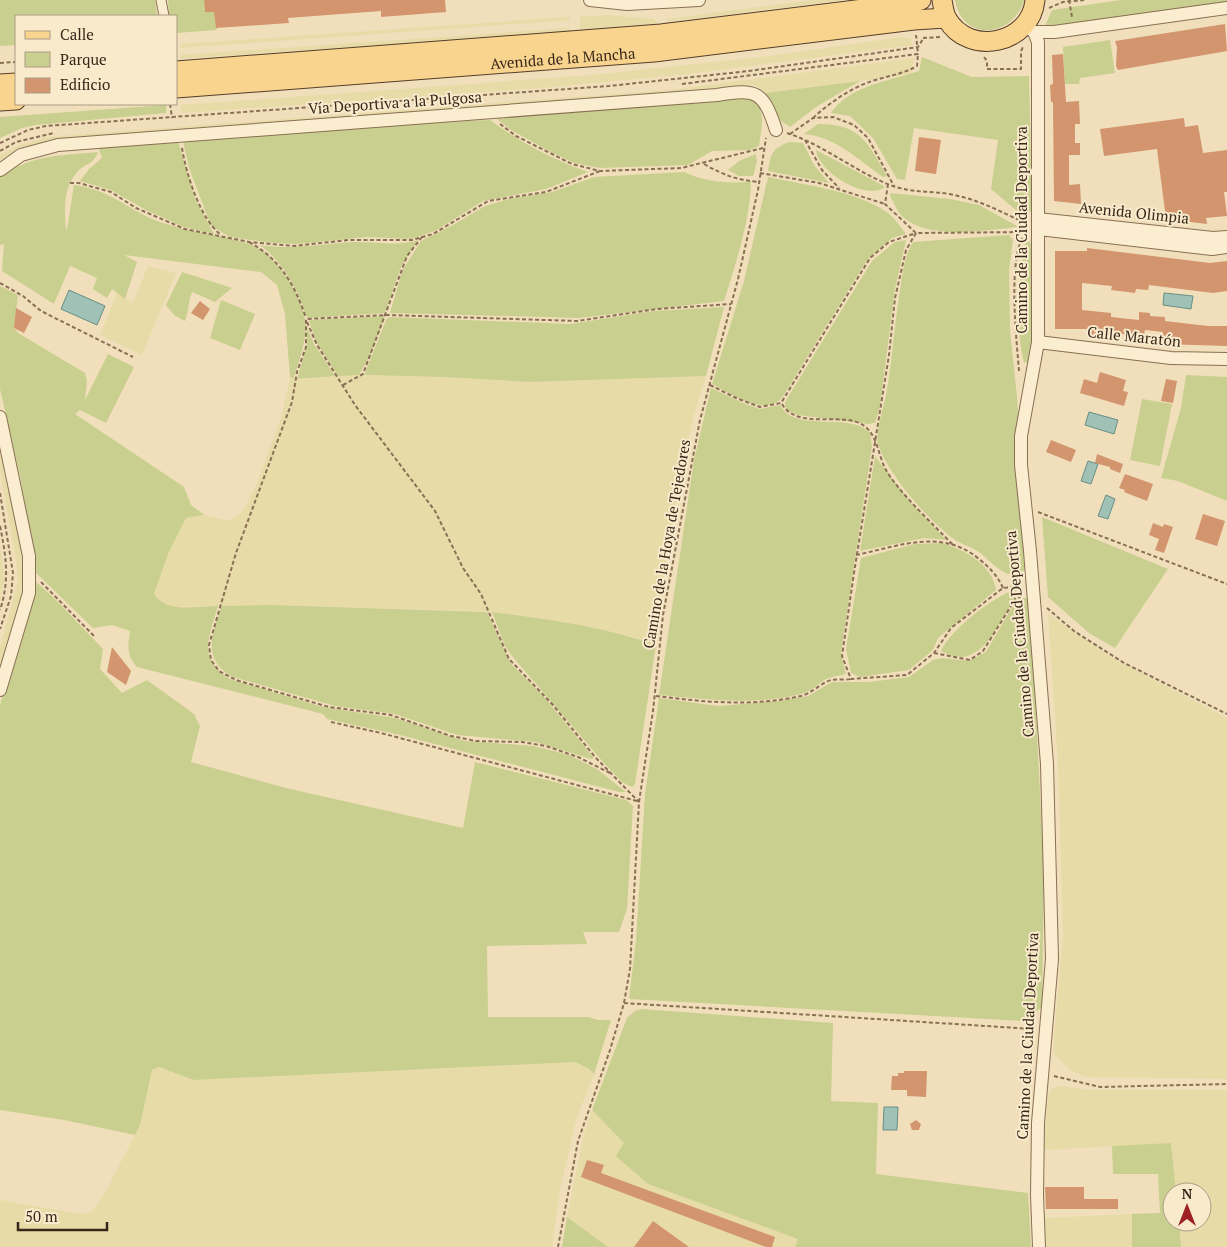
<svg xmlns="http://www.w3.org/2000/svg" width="1227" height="1247" font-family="'PT Serif',serif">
	<rect width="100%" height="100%" fill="#f1dfbb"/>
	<path fill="#e7dba8" d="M813,0h33l-179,22 -1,-3z
		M607,15l48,4 3,5 -78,6v-13z
		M570,17v3l-390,28v-4z
		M570,28l1,4 -391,27v-4z
		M901,37l10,2 1,6 -223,29 -147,14 -361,25v-8l410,-30 179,-19z
		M914,58l-2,16 -146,19 -10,-7 -7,-1 -206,21 -482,33 -39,8 -22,13v-5l17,-9 30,-9 623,-47z
		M148,266l28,7 -34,82 -42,-20 17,-42 16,10z
		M346,375l97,2 87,5 176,-6 -12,39 -14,59 -23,147 -1,24 -22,-8 -108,-21 -46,-5 -209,-6 -104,2 -8,-5 -5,-8 14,-40 18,-36 18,-3 24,6 14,-8 14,-27 26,-71 8,-38 9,3z
		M0,439l21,105 3,28 -4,32 -20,68v-25l18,-66 -3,-28 -15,-82z
		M0,545l5,33 -5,23z
		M1048,614l68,46 111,58v361l-143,-2 -15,-8 -16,-16 10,-120 -5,-170z
		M575,1062l14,7 5,5 -18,46 -16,71 -8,56h-552v-47l81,14 11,-2 14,-21 34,-66 12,-55 7,-3 35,13z
		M1060,1086l28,4h139v157h-46l-2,-25h23v-30h-26l-5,-49 -127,7 4,-54 3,-7z
		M592,1110l33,33 23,41 150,55 -3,8h-187l-41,-30 17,-84z
		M1132,1214v33h-87l-1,-29z"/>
	<path fill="#c9cf8f" d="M0,0h155l2,16h-141v29l-16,1z
		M168,0h36l1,12h10l2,18 -41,3v-17h-7z
		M955,0h69v1c-13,38 -62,40 -69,-1z
		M1121,0h106v5l-154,21h-28l7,-16z
		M1110,40l5,33 -35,5 -1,6h-14l-2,-37z
		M922,57l50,20 57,-1 3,134 -9,6 -32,-27 7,-49 -84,-12 -9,52 -8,-1 -24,-41 -23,-22 -19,-3c19,-28 59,-32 88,-42z
		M860,81l-44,26 -26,20 -16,-11 -8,-23z
		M744,93c24,13 18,30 15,53l-10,4 -37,1 -24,14 -88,3 -26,-5 -25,-12 -38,-21 -14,-11z
		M166,105v8l-130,12 -14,3 -22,10v-21z
		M490,120c31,23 62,39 98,52l-42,17 -63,12 -48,30 -24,8 -44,-2 -70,7 -24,-1 -43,-6 -19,-11 -22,-58 -6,-27 222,-17z
		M818,124c43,0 49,18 69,52l-4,1c-24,-17 -49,-41 -79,-43z
		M178,141l18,60 18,33 -30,-7 -38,-17 -35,-20 -31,-9 9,-12 13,-11 -4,-12z
		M790,142l13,1 11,22 15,18 -61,-12c3,-18 4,-23 22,-29z
		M816,150l68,36v2c-3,1 -7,3 -11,3 -19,1 -55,-21 -57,-41z
		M98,152c-6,14 -10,10 -19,18 -16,17 -15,38 -13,59l1,1 7,-45c37,5 53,24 83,36 31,11 59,13 89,22 28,8 54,48 59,76 3,21 -6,40 -11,59l-4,-1 -5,-63 -8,-29 -16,-13 -137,-17 13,7 -12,37 -13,-10 -5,9 -14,-9 4,-11 -27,-12 -16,38 -52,-33 2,-27 -4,1v-69c36,-22 57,-20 98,-24z
		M756,154l1,8 -4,14h-14l-11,-6 11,-9z
		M684,172c19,9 46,13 67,9 -1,40 -15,82 -27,120l-145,17 -189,-5 12,-42 19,-30 32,-16 32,-19 24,-7 43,-7 42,-15z
		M768,177c34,7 85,14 114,32 10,5 17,16 24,25l-14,4 -25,22 -82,133c-2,3 -5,8 -8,9 -19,11 -48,-9 -65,-18l32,-103z
		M891,193l59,6 29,6 40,22c-32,3 -92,14 -117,-11 -5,-4 -8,-14 -12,-20z
		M1009,235l4,5 -4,30 1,60 7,67 9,171c-15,19 -35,-7 -47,-16 -7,-5 -16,-7 -24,-12 -25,-18 -69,-67 -77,-97 -3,-10 6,-37 8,-48 6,-33 8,-66 13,-98 3,-18 4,-39 14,-55z
		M418,240l-17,27 -16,46 -78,5c-9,-28 -23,-55 -47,-73 32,5 61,-1 92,-3 22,-1 45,5 66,-2z
		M906,240l-11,49 -15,117 -5,17 -7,1 -71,-9 -11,-6 -1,-6 3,-6 84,-136 23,-19z
		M1030,241l3,11 2,90 -6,19 -5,2c-9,-38 -6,-81 1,-120z
		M182,272l50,16 -17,14 -23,-10c-4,9 -3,19 -7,29l-11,-6 -8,-10z
		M0,286l18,9 -4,33 4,5 67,40 2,8 -2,19 23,-46 26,13 -28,56 -26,-13 -5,4 109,73 7,18 13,10 -18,3 -18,36 -14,40c13,20 42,12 64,12 -9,31 -21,53 12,73l93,28 72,11 70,23 69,5 35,9 28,14 29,23h-7l-219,-57 -73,-16 -4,-5 -186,-47c-11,-12 -9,-20 -7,-36l-18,-6 -19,3 -58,-56 -14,-91 -21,-92z
		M221,300l34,14 -15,36 -30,-12z
		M724,307l-18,69 -176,6 -87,-5 -79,-2 23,-57 3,-1 180,7 84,-13z
		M385,316l-14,38 -12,21 -21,1 -22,-34 -7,-22z
		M307,327l7,17 21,32 -38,3 10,-34z
		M1186,375l41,2v124l-49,-20 -17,-3 20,-70z
		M711,388l32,15 17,6 20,-4c15,29 71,6 90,28l2,13 -31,207 5,21c-8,2 -18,3 -25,8 -7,5 -11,10 -20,12 -49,12 -93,5 -142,1l35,-235z
		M1142,399l30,5 -12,62 -30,-6z
		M875,456l35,46 36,38 -22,-2 -64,13z
		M1042,517l126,52 -53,79 -26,-15 -41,-36z
		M942,543c23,7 50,21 54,47l-58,48 -5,12 -24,20 -49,7 -9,-4 -5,-24 15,-91 54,-14z
		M34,580l18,16 51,53 -3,20 22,24 25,-13 47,34 6,12 -9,36 95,26 177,40 12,-66 151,38 7,6 -6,103 -8,23h-36l4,12 -100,2 1,71h100l10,3h13l-17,54 -5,-5 -14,-7 -381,18 -35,-13 -7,3 -12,55 -5,10 -71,-15 -64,-10v-405z
		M1016,589l2,6c-21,25 -35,80 -77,56 10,-22 52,-54 75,-62z
		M1021,598h7l4,38 12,237 -2,134 -18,14 -395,-22 7,-59 9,-146 14,-96 59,8 60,-5 30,-5 24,-14h36l41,-5 24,-17 9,-2 27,3 17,-9 26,-45z
		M271,605l216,7 24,52 35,35 48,59 -3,1 -55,-17 -79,-7 -62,-21 -60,-8 -102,-29c-32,-17 -21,-44 -11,-71z
		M492,612c54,7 113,15 164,33l-21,139 -3,3 -10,-5 -19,-20 -91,-106 -7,-10z
		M641,1009l192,14 -2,78 47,2 -2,71 152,19 3,54h-236l3,-8 -150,-55 -32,-28 8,-13 -32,-33 35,-92 8,-7z
		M1171,1143l5,49h-4v30h7l2,25h-49v-33l28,-1 -2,-39h-45l-1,-28z
		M567,1217l41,30h-46z"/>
	<path fill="#a0c1b6" stroke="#678f84" d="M69,290l36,16 -8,19 -36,-16z
		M1164,293l29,3 -2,13 -28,-4z
		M1089,412l29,8 -4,14 -29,-9z
		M1088,461l10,3 -7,20 -10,-3z
		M1106,495l9,4 -7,20 -10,-3z
		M884,1107h14l-1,23h-14z"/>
	<path fill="#d2956e" d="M204,0h241l1,12 -65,5v-6l-93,7 1,5 -73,5 -2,-16h-9z
		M1225,24l2,27 -109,19 -2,-4 1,-19 -2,-6z
		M1063,54l3,48 13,-1 1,23h-5v19h5v12h-11v30l11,-1 1,20 -27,-3 -1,-99h-2l-1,-17 3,-1 -1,-29z
		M1184,118l1,9 13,-2 5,28 24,-3v42h-3l3,24 -21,2 1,6 -41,-5 -9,-70 -53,7 -4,-27z
		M919,137l22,3 -5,34 -21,-3z
		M1087,248l123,15 17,-2v30l-14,2 -64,-8 -1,5 -12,-1 -1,4 -24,-3 1,-4 -30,-3v27l29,3v4l28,3v-8l11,1v3l15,1v4l43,5h19v20l-65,-2 1,-12 -18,-2 -2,10 -14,-1v-4l-20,-3 -1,5 -18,-2 1,-6h-36v-78h32z
		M200,301l10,8 -7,11 -12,-7z
		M16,308l16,9 -8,16 -10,-5z
		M1100,372l26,8 -3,11 5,1 -4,14 -44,-13 4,-14 13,4z
		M1166,379l11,2 -4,22 -12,-2z
		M1051,440l25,10 -5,12 -25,-10z
		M1097,454l26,10 -3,9 -10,-4v-2l-15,-4z
		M1125,474l28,10 -6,17 -23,-9 1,-2 -6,-2z
		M1203,514l22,7 -8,25 -22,-7z
		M1153,523l10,4 1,-3 9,3 -9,26 -9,-3 4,-11 -10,-4z
		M112,647l19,24 -5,14 -19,-13z
		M904,1071h23l-1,26 -19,-1v-6h-16l1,-14h6v-3h6z
		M916,1120l5,4 -2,6h-7l-2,-6z
		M587,1160l17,5 -3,8 174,64 -3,10h-6l-185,-70z
		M1045,1187h39v12h34v10h-72z
		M653,1221l36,26h-55z"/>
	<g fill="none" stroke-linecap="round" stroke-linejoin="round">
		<defs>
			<path id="pedestrian" d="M161,0l3,16"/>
			<path id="minor" d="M590,0l37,4 72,-4
				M1025,25l9,7 4,10v300l-17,94v29l9,86 17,213 5,195 -14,164 -1,72 2,52
				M1034,32h20l173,-24
				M0,170l21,-15 37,-10 659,-50c39,-6 46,-5 59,35
				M1038,219l175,19 14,-1
				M1039,229l173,20 15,-2
				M1038,342l133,16 56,1
				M0,417l29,139v37l-29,97"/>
			<g id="primary">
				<path d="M942,0c1,6 2,14 5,19 22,38 84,25 88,-19"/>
				<path d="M176,71l485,-37 251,-31 9,-3"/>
				<path d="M0,84l16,-1"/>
				<path id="s1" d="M176,88l478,-36 260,-32 32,-2"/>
				<path d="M0,101l16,-1"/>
			</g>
		</defs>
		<use href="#pedestrian" stroke="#896f54" stroke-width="11"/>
		<use href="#minor" stroke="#896f54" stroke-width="14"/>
		<use href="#primary" stroke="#563d29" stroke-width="21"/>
		<path stroke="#896f54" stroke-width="2" stroke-dasharray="4 2.5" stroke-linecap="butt" d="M1069,0l3,17
			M1049,8l14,-6 22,-2
			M923,38l19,-1
			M984,57l3,4v8h34v-18l2,-4
			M0,63l16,-1
			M682,84l236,-30 -2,-19
			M170,104l2,14
			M813,118c16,-15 38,-30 59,-37 16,-5 31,-7 45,-15l1,-12
			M500,124l16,12 56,28 28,7 81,-3 82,-20
			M787,133c37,12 67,38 103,52 24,9 41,5 64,10 25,5 48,17 71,28
			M790,134l23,-16 20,-1 21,8 14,13 26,48
			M805,140l17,30 17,18
			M0,143l28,-13 18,-4 563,-40 140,-15 169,-24 5,-8
			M182,148c4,25 18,71 39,87
			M0,151l16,-9 38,-9
			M704,164c19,11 33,16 55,18
			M760,173l59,10 66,21
			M70,183h9l32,9 25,16 49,21 64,13 45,4 54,-6h64l21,-6 55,-33 58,-9 54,-21
			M888,184l-3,20 31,29 109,-1
			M916,233l-10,17 -11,48 -6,57 -35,218 -12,83 9,23 56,-4 27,-22 17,-25 52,-40 17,-2
			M249,242c31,17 46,43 57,76
			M0,283l23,13 18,15 92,46
			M307,322l10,23 38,60 80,106 28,57 18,26 28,65 44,46 42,52 44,45
			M1019,371c-2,-27 -13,-121 8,-139
			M343,385l20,-11 44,-118 15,-19
			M710,385l26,13 24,9 21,-4 89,-145 19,-16 27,-9
			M782,404c16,27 60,7 81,21 14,9 15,29 22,43 11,22 50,58 68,77
			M0,493l13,80 -2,23 -11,33
			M1038,512l189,72
			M0,526c6,30 10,54 0,84
			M856,555c43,-9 86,-27 123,4 11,9 18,16 24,29
			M41,582l54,55
			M1047,608l27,23 50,32 103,51
			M934,653l36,7 13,-9 33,-53 5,-1
			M656,696c48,6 96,11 145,0 11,-3 20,-13 30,-16 6,-1 14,0 20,-1
			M331,722l50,11 256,68
			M610,773l-32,-16 -32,-11 -24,-4 -46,-1 -25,-5 -60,-21 -62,-8 -93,-27 -17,-9 -8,-11 -2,-15 27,-92 56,-151 5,-30 9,-25v-28l81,-4 190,6 80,-12 74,-5
			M624,1003l409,26
			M1054,1076l46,11 127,-3
			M558,1247l20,-106 32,-91 14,-47 6,-34 9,-167 14,-91 10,-96 37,-195 38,-141 20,-89 8,-52"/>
		<use href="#pedestrian" stroke="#fbedcf" stroke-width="9"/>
		<use href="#minor" stroke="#fbedcf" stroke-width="12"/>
		<use href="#primary" stroke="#f8d48f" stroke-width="19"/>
	</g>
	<g text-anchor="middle" stroke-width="4" stroke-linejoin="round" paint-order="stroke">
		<g font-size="15" fill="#37271a" stroke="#f8eacb">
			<text dy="5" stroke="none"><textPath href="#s1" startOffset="388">Avenida de la Mancha</textPath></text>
			<text transform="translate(395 103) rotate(-4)" y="5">Vía Deportiva a la Pulgosa</text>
			<text transform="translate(1134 213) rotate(6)" y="5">Avenida Olimpia</text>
			<text transform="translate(1022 230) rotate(-90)" y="5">Camino de la Ciudad Deportiva</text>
			<text transform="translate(1134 337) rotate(6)" y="5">Calle Maratón</text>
			<text transform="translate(667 544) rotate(-80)" y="5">Camino de la Hoya de Tejedores</text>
			<text transform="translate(1020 634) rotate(-95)" y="5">Camino de la Ciudad Deportiva</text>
			<text transform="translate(1028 1036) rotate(-87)" y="5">Camino de la Ciudad Deportiva</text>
		</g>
	</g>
	<rect x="15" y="15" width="162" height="90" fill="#f8eacb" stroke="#ab9c84"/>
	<rect x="25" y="31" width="25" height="8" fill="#f8d48f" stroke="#ab9c84"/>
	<text x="60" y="40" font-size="15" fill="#37271a">Calle</text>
	<rect x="25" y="52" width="25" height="15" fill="#c9cf8f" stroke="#ab9c84"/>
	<text x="60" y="65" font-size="15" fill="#37271a">Parque</text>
	<rect x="25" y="78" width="25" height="15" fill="#d2956e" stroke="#ab9c84"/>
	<text x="60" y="90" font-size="15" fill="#37271a">Edificio</text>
	<g transform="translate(1187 1207)"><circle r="24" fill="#f8eacb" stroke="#ab9c84"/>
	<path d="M0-4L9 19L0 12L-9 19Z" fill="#9c2024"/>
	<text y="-8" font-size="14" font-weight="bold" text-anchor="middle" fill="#37271a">N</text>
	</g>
	<path d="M18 1222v8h89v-8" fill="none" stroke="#37271a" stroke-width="2.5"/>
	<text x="25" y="1222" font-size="15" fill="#37271a" stroke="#f8eacb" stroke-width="4" paint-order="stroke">50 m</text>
</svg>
